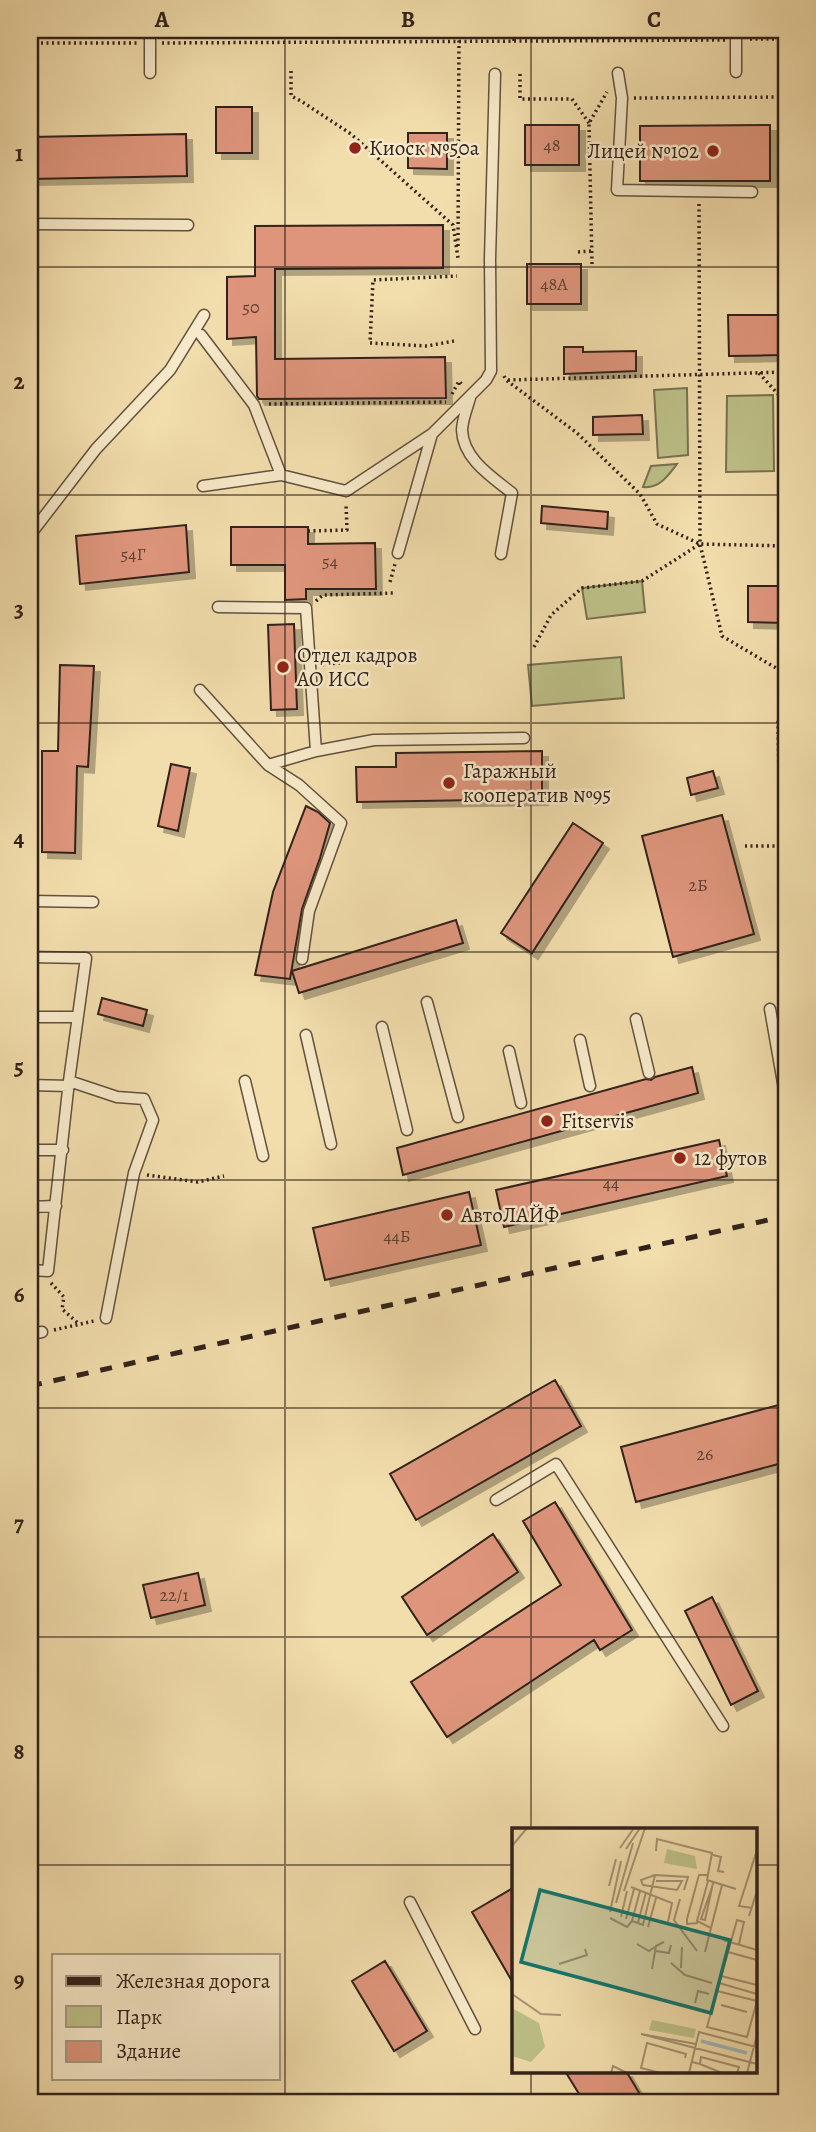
<svg xmlns="http://www.w3.org/2000/svg" width="816" height="2132" font-family="Alegreya,serif">
	<defs>
		<filter id="shadow"><feDropShadow dx="6" dy="6" stdDeviation="0" flood-color="#0004"/></filter>
	</defs>
	<rect width="100%" height="100%" fill="#f2ddac"/>
	<filter id="stains"><feTurbulence type="fractalNoise" baseFrequency=".00286" numOctaves="4"/><feColorMatrix values="0 0 0 0 .2 0 0 0 0 .09 0 0 0 0 .02 0 0 0 .5 -.17"/></filter>
	<radialGradient id="worn" r=".72"><stop offset=".6" stop-color="#630" stop-opacity="0"/><stop offset="1" stop-color="#630" stop-opacity=".3"/></radialGradient>
	<path fill="#bdc088" stroke="#777151" stroke-width="2" d="M687,388l1,67 -30,3 -4,-68z
		M778,394h8v33l-8,1z
		M773,395l1,76 -48,1 1,-76z
		M677,464c-9,12 -18,25 -34,23l8,-21z
		M642,581l3,31 -58,7 -5,-31z
		M621,657l3,41 -92,8 -4,-41z"/>
	<path fill="#de957c" stroke="#31221a" stroke-width="2" filter="url(#shadow)" d="M216,107h36v46h-36z
		M525,125h54v40h-54z
		M770,125v56h-130v-55z
		M408,133h39v36l-39,-1z
		M186,134l1,42 -157,3v-42z
		M443,225v43l-168,1v90l170,-2 1,41 -187,1 -2,-3 -1,-59 -29,2v-62l28,-1v-50z
		M527,264h54v40h-54z
		M728,315h58v40l-57,1z
		M564,347h19v5l53,-1v20l-72,3z
		M642,415l1,19 -50,1v-18z
		M542,506l66,6 -1,17 -66,-6z
		M186,525l3,47 -109,12 -4,-48z
		M231,527h77v17l67,-1 1,46h-70v10l-21,1v-35h-54z
		M748,586h38v37l-38,-1z
		M294,624l3,85 -26,1 -3,-85z
		M60,665l34,1 -6,101 -11,-1 -2,87 -33,-1v-101h16z
		M542,751v48l-185,3 -1,-35h40v-14z
		M171,764l19,4 -12,63 -20,-5z
		M713,771l5,17 -27,7 -4,-17z
		M306,806l12,6 12,11 -10,35 -18,51 -12,70 -35,-4 18,-83z
		M722,815l32,119 -81,23 -31,-121z
		M573,823l30,20 -71,110 -31,-20z
		M456,920l7,23 -164,50 -7,-22z
		M102,998l45,12 -4,16 -45,-12z
		M692,1067l6,26 -295,82 -6,-27 249,-69 5,1 4,-3z
		M719,1140l8,36 -223,51 -8,-37z
		M469,1192l12,53 -156,35 -12,-52z
		M555,1380l26,46 -165,94 -26,-46z
		M786,1403v59l-150,40 -15,-55z
		M555,1502l77,128 -32,20 -6,-10 -147,97 -36,-55 150,-97 -38,-64z
		M493,1534l25,38 -91,63 -25,-38z
		M198,1573l7,32 -54,13 -8,-33z
		M712,1597l46,94 -27,14 -46,-94z
		M513,1888v95l-41,-71z
		M385,1961l42,70 -33,20 -42,-70z
		M565,2071h61l15,25 -12,6h-45z"/>
	<g fill="none" stroke-linecap="round" stroke-linejoin="round">
		<defs>
			<path id="lane" d="M736,30v42
				M150,73v-43
				M618,73l4,25 -5,92 135,2
				M30,224l158,1
				M201,335l53,70 27,70
				M470,398c-3,10 -8,23 -8,32 1,29 30,47 50,63l-11,61
				M203,486l78,-11 65,16 86,-57
				M30,535l66,-86 74,-79 34,-55
				M398,553l34,-119 54,-54 5,-9 -1,-112 5,-185
				M218,607l88,1 10,143
				M200,690l68,75 48,-14 58,-11 150,-2
				M268,765l31,20 42,38 -32,88 -7,48
				M30,901l63,1
				M30,957l56,1 -17,123 48,16 27,2 9,21 -19,53 -28,145
				M427,1002l31,115
				M770,1009l16,91
				M30,1017h47
				M636,1019l13,54
				M382,1027l25,103
				M306,1035l25,109
				M580,1040l10,46
				M509,1051l12,52
				M245,1081l18,75
				M30,1085l39,1
				M30,1150h33
				M30,1207l26,-1
				M30,1270l18,1 21,-190
				M30,1334l12,-2
				M496,1500l60,-36 167,262
				M410,1902l65,127"/>
		</defs>
		<use href="#lane" stroke="#61513e" stroke-width="13"/>
		<path stroke="#31221a" stroke-width="3.5" stroke-dasharray="2 3.5" stroke-linecap="butt" d="M750,39h36
			M514,41v-11
			M30,43h107
			M162,43l563,-3
			M291,71v25l10,5 50,33 102,91 5,33
			M520,74v25h52l17,24
			M634,98l152,-1
			M699,204l1,340 22,92 64,38
			M458,246l1,-216
			M578,252l14,-1
			M592,264l-3,-141 18,-31
			M454,341l-27,5 -57,-3 3,-63 84,-4
			M759,373l27,30
			M504,376l2,4 71,53 63,61 17,30 43,20 86,2
			M508,380l278,-8
			M452,394l7,-13 4,5
			M269,404l177,-2
			M308,531l39,-1 -1,-26
			M390,582l5,-18
			M316,601l7,-6 70,-2
			M534,647l17,-32 31,-27 60,-7 58,-37
			M322,665l80,-10
			M779,778l-1,-56 8,-8
			M745,846h41
			M147,1175l51,7 26,-6
			M51,1283l13,14 -2,12 17,15
			M54,1330l40,-9"/>
		<use href="#lane" stroke="#f7e9c9" stroke-width="10"/>
		<path stroke="#31221a" stroke-width="5" stroke-dasharray="12 12" stroke-linecap="butt" d="M30,1386l756,-170"/>
	</g>
	<path fill="none" stroke="#31221a" stroke-width="2" stroke-opacity="0.55" d="M285,30v2072M531,30v1799M30,267h756M30,495h756M30,723h756M30,952h756M30,1180h756M30,1408h756M30,1637h756M30,1865h483M755,1865h31M531,2071v31"/>
	<g fill="#8f2418" stroke="#f7e9c9" stroke-width="2.5">
		<circle cx="355" cy="148" r="7"/>
		<circle cx="713" cy="151" r="7"/>
		<circle cx="283" cy="667" r="7"/>
		<circle cx="449" cy="783" r="7"/>
		<circle cx="547" cy="1121" r="7"/>
		<circle cx="680" cy="1158" r="7"/>
		<circle cx="447" cy="1215" r="7"/>
	</g>
	<g text-anchor="middle" stroke-width="5" stroke-linejoin="round" paint-order="stroke">
		<g font-size="18" fill="#5c3f32">
			<text x="552" y="151">48</text>
			<text x="554" y="290">48А</text>
			<text x="251" y="313">50</text>
			<text x="133" y="560">54Г</text>
			<text x="330" y="567">54</text>
			<text x="698" y="891">2Б</text>
			<text x="611" y="1189">44</text>
			<text x="397" y="1242">44Б</text>
			<text x="705" y="1460">26</text>
			<text x="174" y="1601">22/1</text>
		</g>
		<g font-size="21" fill="#31221a" stroke="#f7e9c9" text-anchor="start">
			<text x="369" y="155">Киоск №50а</text>
			<text x="699" y="158" text-anchor="end">Лицей №102</text>
			<text x="297" y="662">Отдел кадров<tspan x="297" dy="24">АО ИСС</tspan></text>
			<text x="463" y="778">Гаражный<tspan x="463" dy="24">кооператив №95</tspan></text>
			<text x="561" y="1128">Fitservis</text>
			<text x="694" y="1165">12 футов</text>
			<text x="461" y="1222">АвтоЛАЙФ</text>
		</g>
	</g>
	<g transform="translate(512 1828)">
		<rect width="245" height="245" fill="#f2ddac"/>
		<path d="M155,21l28,7 2,13 -33,-6zM0,180l27,15 6,24 -14,15 -19,-6zM140,192l44,9 -2,9 -45,-8z" fill="#bdc088"/>
		<path fill="none" stroke="#a1b8b6" stroke-width="3.5" d="M189,213l46,12"/>
		<path fill="none" stroke="#a59272" stroke-width="2" d="M0,18l15,-18M108,20l14,-20M114,21l14,-21M144,23l1,-12 55,14 -5,27 29,9M201,27l8,2 -3,14 6,1M143,47l-14,5 2,5 34,5 5,-9h-26M97,58l7,-27M119,59l41,16 -4,19M200,59l-11,32 4,1 8,-37M112,63l21,-63M168,71l-6,21 23,31M104,75l17,-60M240,80l-13,-2 18,-56M98,84l11,-51M237,88l8,-25M109,89l6,-26M98,90l17,9 5,-6 11,4 12,-50 33,2 -4,13M114,91l8,-30M120,93l8,-30M126,95l8,-31M186,95l-11,1v-5l12,-44h8M136,99l8,-29M199,100l11,-43M211,112l34,10M125,116l12,7 6,-4M227,116l5,-22 -7,-2 -30,107 40,10 10,-36M144,123l13,2 2,-8M193,124l6,-24 -14,-7 11,-40M216,124l29,8M159,135l14,12 27,8M47,136l28,-9 -2,-6M169,140l1,-21M140,141l4,-23 8,-4M209,148l36,9M207,155l38,11M205,163l40,10M0,166l29,20 20,1M183,175l3,-12 11,3M209,177l26,7M184,216l-55,-10 116,30M180,234l8,2 1,-7 38,10 -2,6M188,236l22,9M99,245l2,-7 14,7M149,245l-20,-5 6,-25 39,11 -1,4M177,245l10,-41 57,15M235,245l10,-38"/>
		<path fill="#0f766e" fill-opacity="0.15" stroke="#0f766e" stroke-width="3.5" d="M28,62l190,50 -19,73 -190,-51z"/>
		<rect width="245" height="245" fill="none" stroke="#31221a" stroke-width="3.5"/>
	</g>
	<rect width="816" height="2132" fill="none" stroke="#f2ddac" stroke-width="77"/>
	<rect x="52" y="1954" width="228" height="126" fill="#f7e9c9" stroke="#a89983" stroke-width="2"/>
	<rect x="66" y="1976" width="35" height="10" fill="#31221a" stroke="#a89983" stroke-width="2"/>
	<text x="116" y="1988" font-size="21" fill="#31221a">Железная дорога</text>
	<rect x="66" y="2006" width="35" height="21" fill="#bdc088" stroke="#a89983" stroke-width="2"/>
	<text x="116" y="2024" font-size="21" fill="#31221a">Парк</text>
	<rect x="66" y="2041" width="35" height="21" fill="#de957c" stroke="#a89983" stroke-width="2"/>
	<text x="116" y="2058" font-size="21" fill="#31221a">Здание</text>
	<rect x="38" y="38" width="740" height="2056" fill="none" stroke="#31221a" stroke-width="2.5"/>
	<g font-size="23" text-anchor="middle" font-weight="bold" fill="#31221a">
		<text x="162" y="27">A</text>
		<text x="408" y="27">B</text>
		<text x="654" y="27">C</text>
		<text x="19" y="161">1</text>
		<text x="19" y="389">2</text>
		<text x="19" y="617">3</text>
		<text x="19" y="846">4</text>
		<text x="19" y="1074">5</text>
		<text x="19" y="1302">6</text>
		<text x="19" y="1531">7</text>
		<text x="19" y="1759">8</text>
		<text x="19" y="1987">9</text>
	</g>
	<rect width="100%" height="100%" filter="url(#stains)"/>
	<rect width="100%" height="100%" fill="url(#worn)"/>
</svg>
